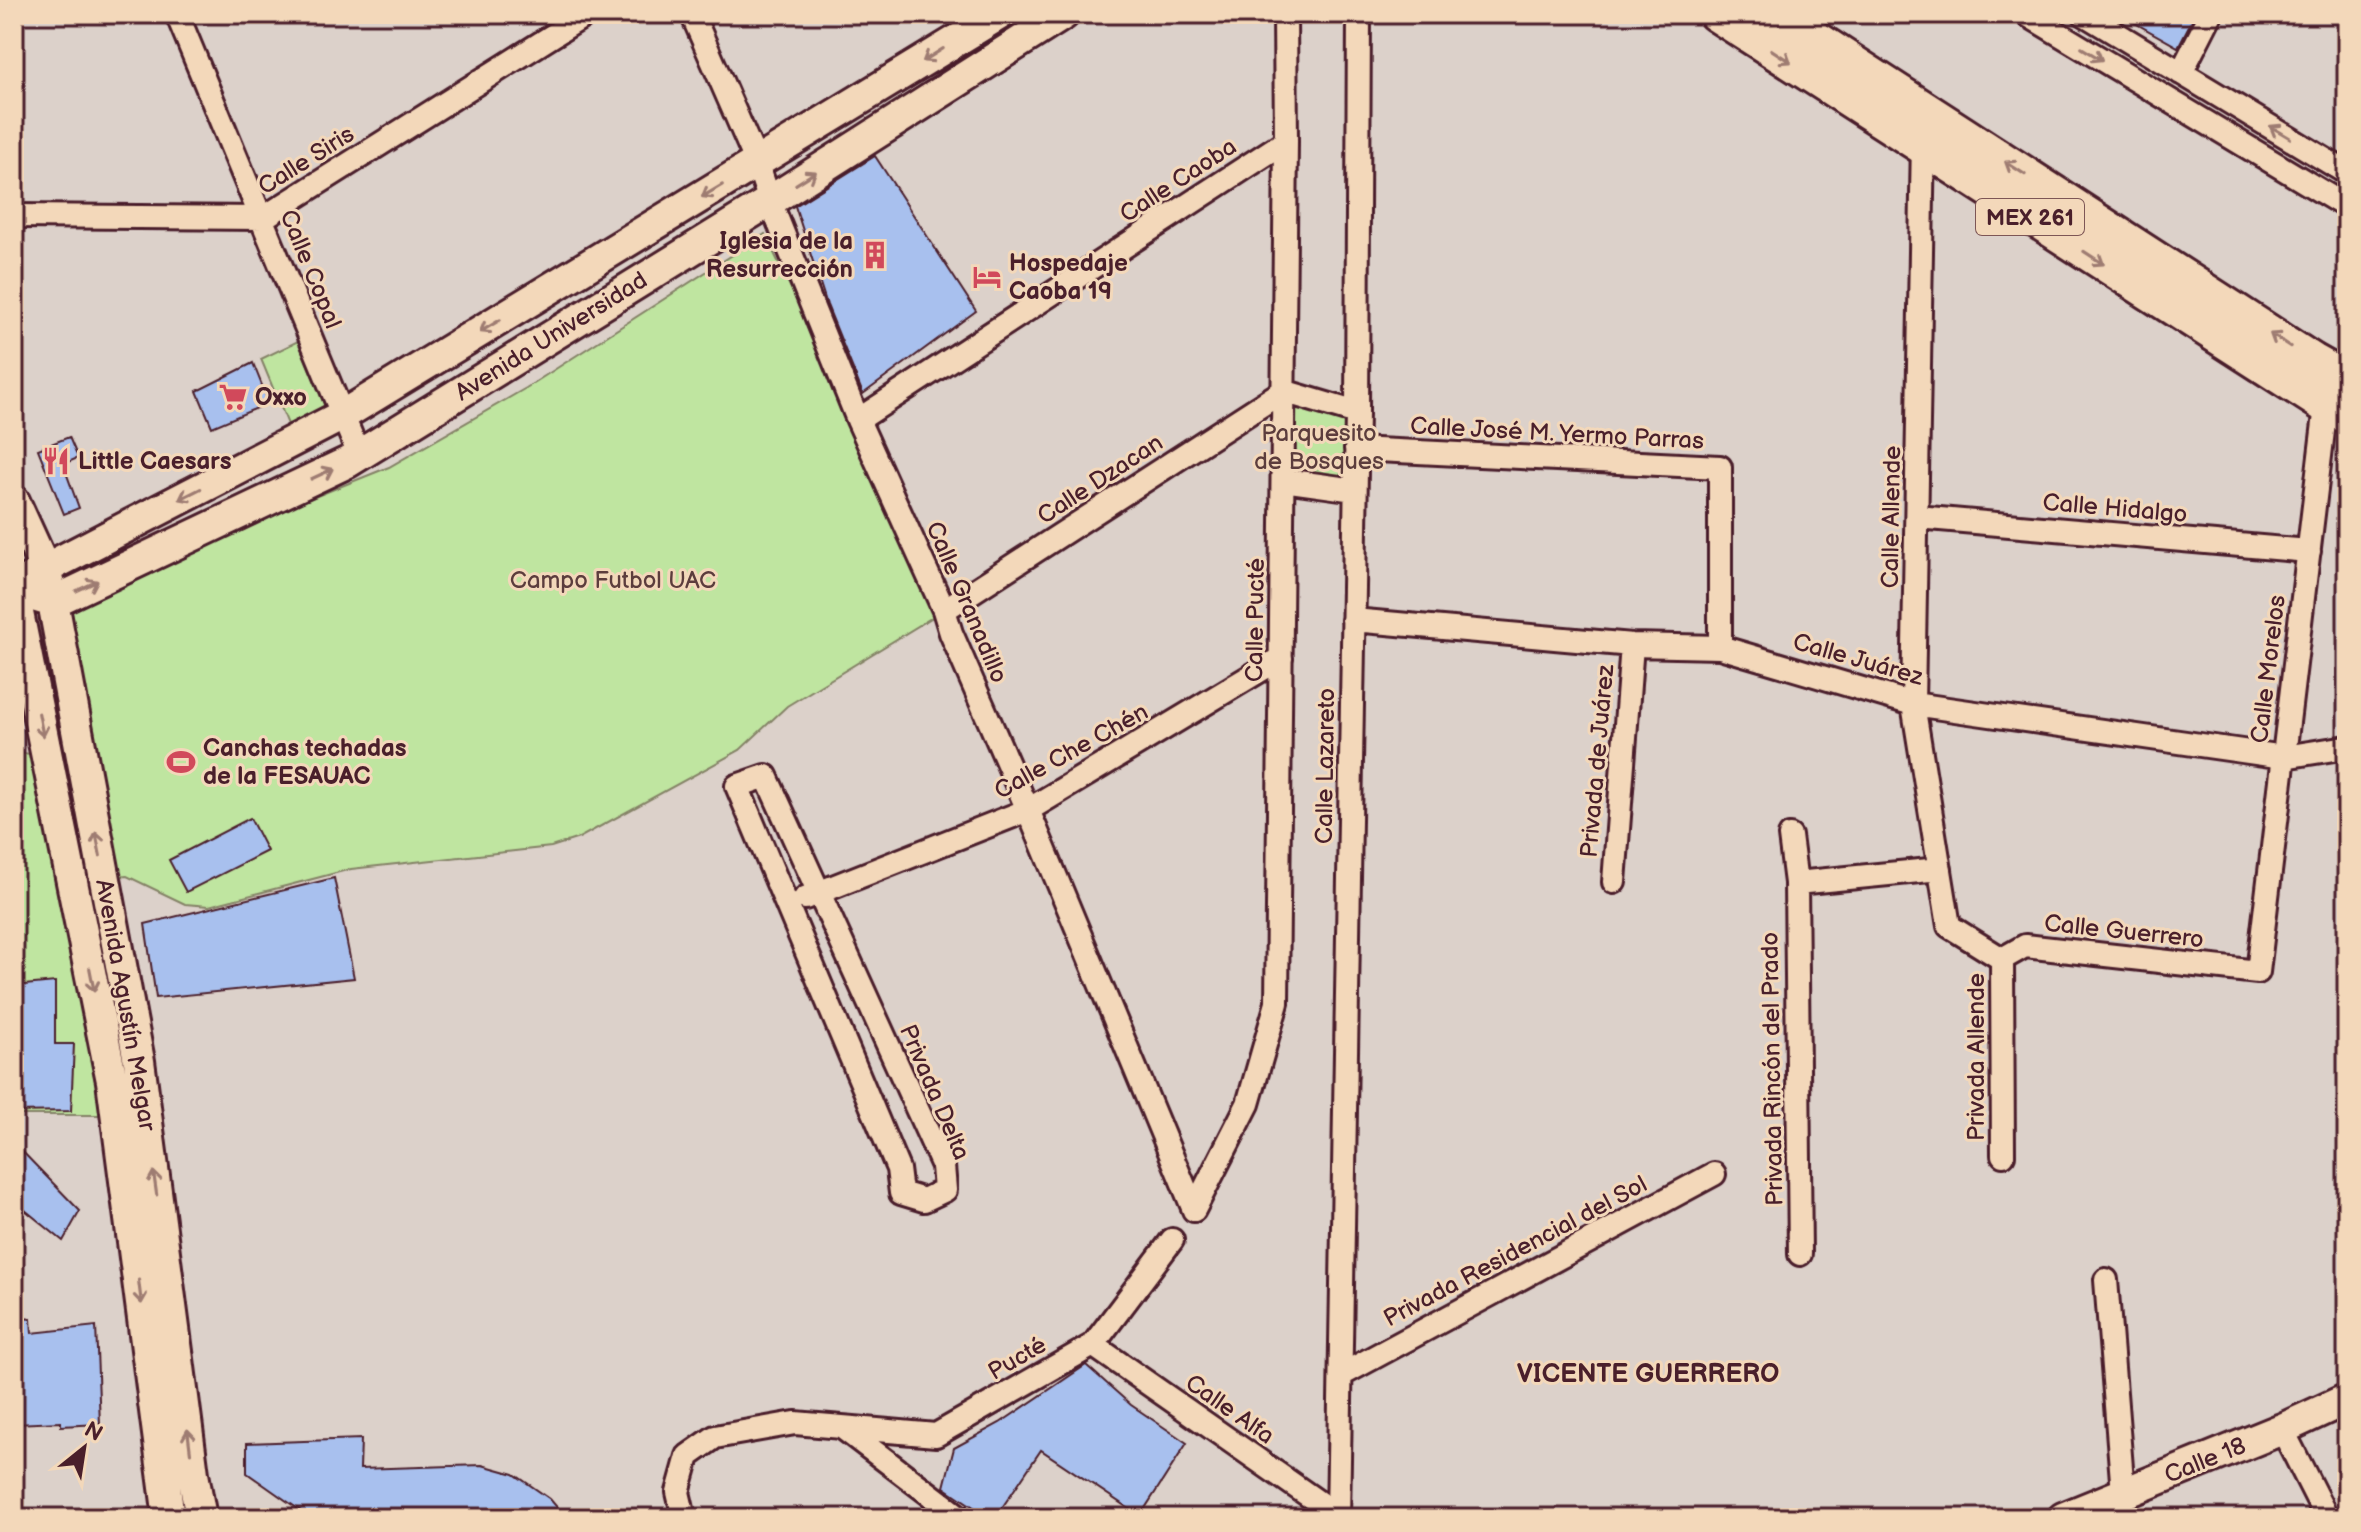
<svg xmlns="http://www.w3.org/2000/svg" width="2361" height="1532" font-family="'Balsamiq Sans',sans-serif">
	<rect width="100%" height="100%" fill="#dcd1ca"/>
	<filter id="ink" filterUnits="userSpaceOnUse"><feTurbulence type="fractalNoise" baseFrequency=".0125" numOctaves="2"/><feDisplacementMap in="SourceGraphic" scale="16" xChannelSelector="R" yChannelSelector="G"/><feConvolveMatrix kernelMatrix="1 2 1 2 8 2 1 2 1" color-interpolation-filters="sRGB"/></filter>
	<g filter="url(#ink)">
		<path fill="#bfe5a0" stroke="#848266" stroke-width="2" d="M765,234l179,376 -157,96 -47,44 -161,88 -28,9 -200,22 -142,37 -24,-2 -58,-28 -23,2 -51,-276 336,-135 137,-79z
			M298,341l29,70 -38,16 -28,-68z
			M1287,396l65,20v70l-66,-9z
			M14,753l23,1 64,361h-87z"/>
		<path fill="#a8c0ee" stroke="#4a1f2b" stroke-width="2" d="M2119,14h76l-17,33z
			M875,156l101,155 -113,83 -36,-89 -32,-99z
			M253,363l16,40 -57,24 -15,-36z
			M69,437l9,21 -15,6 16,44 -15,6 -26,-65z
			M250,818l17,33 -81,41 -17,-32z
			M334,878l20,100 -198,20 -11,-74z
			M55,982v62h19l-3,67 -57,1v-126z
			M14,1143l66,68 -17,30 -49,-40z
			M14,1317l17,2 1,14 64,-7 4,98 -39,2v-4l-47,2z
			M1086,1365l45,40 56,38 -47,73 -99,-66 -46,68h-5l-46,-31 10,-39 46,-25z
			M361,1439l-1,30 122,-4 32,9 36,25 16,19h-255l-64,-45v-30z"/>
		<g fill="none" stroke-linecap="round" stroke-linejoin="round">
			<defs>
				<path id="street" d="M177,14l182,441
					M692,14l65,149 13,38 88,219 86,190 7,23 77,177 166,400
					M2026,14l321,193
					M2084,14l263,159
					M2181,73l30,-59
					M1923,139l-10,565 36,222 53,33 23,-13 233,26 68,-566 4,-10
					M14,216l249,2 324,-204
					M858,420l428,-279
					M1356,449l364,18v180
					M1283,480l72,10
					M1917,517l392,34
					M944,610l339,-219 74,22
					M1353,620l279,25 88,2 193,57 371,53 63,-10
					M766,776l177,390 2,24 -21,10 -23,-7 -3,-24 -161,-383z
					M1790,836l6,47 4,371
					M1614,882l18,-237
					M1796,883l144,-14
					M805,898l223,-88 253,-152
					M2002,959l1,196
					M1194,1210l54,-106 29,-101 9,-862 -1,-127
					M2106,1280l17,213
					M1093,1345l245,171
					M1341,1375l373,-201
					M843,1428l118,90
					M2282,1429l45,89
					M684,1518l-6,-26 10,-36 27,-19 80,-14 141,12 157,-90 79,-105
					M1338,1518l19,-1105 2,-399"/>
				<path id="secondary" d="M14,501l31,68 8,33 86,459 54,413 8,44
					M14,589l31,-20 298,-154 657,-401
					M14,590l39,12 295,-140 422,-261 294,-187
					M14,593l98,488 57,437
					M2063,1518l219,-89 65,-30"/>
				<path id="primary" d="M1716,14l610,392 21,10
					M1778,14l535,347 34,19"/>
			</defs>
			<use href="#street" stroke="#4a1f2b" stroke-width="28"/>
			<use href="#secondary" stroke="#4a1f2b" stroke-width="36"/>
			<use href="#primary" stroke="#4a1f2b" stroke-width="40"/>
			<use href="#street" stroke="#f3d8ba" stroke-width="22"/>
			<use href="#secondary" stroke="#f3d8ba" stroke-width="30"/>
			<use href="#primary" stroke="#f3d8ba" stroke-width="34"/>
		</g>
		<defs><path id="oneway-shaft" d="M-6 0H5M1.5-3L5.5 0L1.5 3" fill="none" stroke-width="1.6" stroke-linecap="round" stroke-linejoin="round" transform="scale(2)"/></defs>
		<g stroke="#9e7c72">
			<use href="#oneway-shaft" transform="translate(2092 54) rotate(31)"/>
			<use href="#oneway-shaft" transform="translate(933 55) rotate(148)"/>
			<use href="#oneway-shaft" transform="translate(1781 56) rotate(33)"/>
			<use href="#oneway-shaft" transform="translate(2280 132) rotate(-149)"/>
			<use href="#oneway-shaft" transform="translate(2015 168) rotate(-147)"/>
			<use href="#oneway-shaft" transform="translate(806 178) rotate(-32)"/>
			<use href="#oneway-shaft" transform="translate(712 191) rotate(149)"/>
			<use href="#oneway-shaft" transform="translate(2094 258) rotate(33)"/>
			<use href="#oneway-shaft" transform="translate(490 326) rotate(149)"/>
			<use href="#oneway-shaft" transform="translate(2280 340) rotate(-147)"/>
			<use href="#oneway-shaft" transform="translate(322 474) rotate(-25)"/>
			<use href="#oneway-shaft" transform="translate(190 494) rotate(153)"/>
			<use href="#oneway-shaft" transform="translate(87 586) rotate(-25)"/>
			<use href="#oneway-shaft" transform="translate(41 725) rotate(79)"/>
			<use href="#oneway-shaft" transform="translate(98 844) rotate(-101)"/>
			<use href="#oneway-shaft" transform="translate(92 980) rotate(79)"/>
			<use href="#oneway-shaft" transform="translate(155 1183) rotate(-98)"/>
			<use href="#oneway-shaft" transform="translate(140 1292) rotate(83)"/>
			<use href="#oneway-shaft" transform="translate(189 1441) rotate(-97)"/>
		</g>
	</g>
	<defs>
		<symbol id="building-bare" viewBox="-9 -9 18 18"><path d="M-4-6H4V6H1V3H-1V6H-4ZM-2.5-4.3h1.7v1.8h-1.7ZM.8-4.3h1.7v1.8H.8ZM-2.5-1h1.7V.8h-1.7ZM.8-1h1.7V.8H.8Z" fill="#d1495b" stroke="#f3d8ba" stroke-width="2.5" paint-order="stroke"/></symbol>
		<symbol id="hotel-bare" viewBox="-9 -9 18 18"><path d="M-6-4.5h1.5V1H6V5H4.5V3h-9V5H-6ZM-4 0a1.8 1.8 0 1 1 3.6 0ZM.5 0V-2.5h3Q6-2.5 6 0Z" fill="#d1495b" stroke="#f3d8ba" stroke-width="2.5" paint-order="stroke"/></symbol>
		<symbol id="supermarket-bare" viewBox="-9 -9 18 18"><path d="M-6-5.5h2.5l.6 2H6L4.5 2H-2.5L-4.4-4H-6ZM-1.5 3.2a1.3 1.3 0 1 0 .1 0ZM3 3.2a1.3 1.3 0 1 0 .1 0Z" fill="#d1495b" stroke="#f3d8ba" stroke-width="2.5" paint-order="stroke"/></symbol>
		<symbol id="restaurant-bare" viewBox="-9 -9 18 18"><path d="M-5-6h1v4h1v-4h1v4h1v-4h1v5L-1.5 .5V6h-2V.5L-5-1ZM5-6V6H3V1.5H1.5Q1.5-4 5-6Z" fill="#d1495b" stroke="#f3d8ba" stroke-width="2.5" paint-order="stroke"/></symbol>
		<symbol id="stadium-bare" viewBox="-9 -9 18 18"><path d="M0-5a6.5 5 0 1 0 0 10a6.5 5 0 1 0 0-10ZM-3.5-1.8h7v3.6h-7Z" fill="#d1495b" stroke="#f3d8ba" stroke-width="2.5" paint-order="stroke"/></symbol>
	</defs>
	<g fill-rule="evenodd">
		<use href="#building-bare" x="855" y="235" width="40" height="40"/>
		<use href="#hotel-bare" x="967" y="257" width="40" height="40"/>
		<use href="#supermarket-bare" x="213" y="377" width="40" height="40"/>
		<use href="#restaurant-bare" x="36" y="441" width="40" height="40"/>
		<use href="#stadium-bare" x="161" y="742" width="40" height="40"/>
	</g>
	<g text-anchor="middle" stroke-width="6" stroke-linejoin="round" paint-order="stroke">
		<rect fill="#f3d8ba" stroke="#7d5656" stroke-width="2" x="1976" y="199" width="108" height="36" rx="6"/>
		<g font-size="22" font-weight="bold" fill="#4a1f2b">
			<text x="2030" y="225">MEX 261</text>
		</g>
		<g font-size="24" fill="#4a1f2b" stroke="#f3d8ba">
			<text transform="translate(306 160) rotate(-32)" y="8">Calle Siris</text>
			<text transform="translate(1178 180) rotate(-33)" y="8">Calle Caoba</text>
			<text transform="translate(311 269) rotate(68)" y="8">Calle Copal</text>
			<text transform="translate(551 336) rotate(-32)" y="8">Avenida Universidad</text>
			<text transform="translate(1557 433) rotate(3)" y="8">Calle José M. Yermo Parras</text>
			<text transform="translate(1100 479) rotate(-33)" y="8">Calle Dzacan</text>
			<text transform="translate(2115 508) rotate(5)" y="8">Calle Hidalgo</text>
			<text transform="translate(1891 517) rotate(-89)" y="8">Calle Allende</text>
			<text transform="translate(967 602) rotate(67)" y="8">Calle Granadillo</text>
			<text transform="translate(1255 620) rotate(-89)" y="8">Calle Pucté</text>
			<text transform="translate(1858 659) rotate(16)" y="8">Calle Juárez</text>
			<text transform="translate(2268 669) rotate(-83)" y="8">Calle Morelos</text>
			<text transform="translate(1071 751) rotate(-29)" y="8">Calle Che Chén</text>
			<text transform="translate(1597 761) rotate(-85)" y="8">Privada de Juárez</text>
			<text transform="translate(1325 766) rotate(-89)" y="8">Calle Lazareto</text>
			<text transform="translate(2124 931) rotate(6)" y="8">Calle Guerrero</text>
			<text transform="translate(126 1005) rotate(80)" y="8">Avenida Agustín Melgar</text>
			<text transform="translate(1976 1057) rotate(-90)" y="8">Privada Allende</text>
			<text transform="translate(1772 1069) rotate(-91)" y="8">Privada Rincón del Prado</text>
			<text transform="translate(935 1092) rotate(67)" y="8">Privada Delta</text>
			<text transform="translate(1515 1251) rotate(-28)" y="8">Privada Residencial del Sol</text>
			<text transform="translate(1017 1358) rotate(-30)" y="8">Pucté</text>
			<text transform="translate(1230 1409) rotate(35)" y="8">Calle Alfa</text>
			<text transform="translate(2205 1460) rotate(-22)" y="8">Calle 18</text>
		</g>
		<g font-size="24" font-weight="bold" fill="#4a1f2b" stroke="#f3d8ba" text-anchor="start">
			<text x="853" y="249" text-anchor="end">Iglesia de la<tspan x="853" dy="28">Resurrección</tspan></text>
			<text x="1009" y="271">Hospedaje<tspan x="1009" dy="28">Caoba 19</tspan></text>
			<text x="255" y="405">Oxxo</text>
			<text x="78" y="469">Little Caesars</text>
			<text x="203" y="756">Canchas techadas<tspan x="203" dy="28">de la FESAUAC</tspan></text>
		</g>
		<g font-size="24" fill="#5c3d3d" stroke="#f3d8ba">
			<text x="1319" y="441">Parquesito<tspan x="1319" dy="28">de Bosques</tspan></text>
			<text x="613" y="588">Campo Futbol UAC</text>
		</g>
		<g font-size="26" font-weight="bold" fill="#4a1f2b" stroke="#f3d8ba">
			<text x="1648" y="1382">VICENTE GUERRERO</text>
		</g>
	</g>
	<rect width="2361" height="1532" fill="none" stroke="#f3d8ba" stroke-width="48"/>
	<rect x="24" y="24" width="2313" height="1484" fill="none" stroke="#4a1f2b" stroke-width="3" filter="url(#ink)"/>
	<g transform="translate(84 1448) rotate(30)" stroke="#f3d8ba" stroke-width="6" paint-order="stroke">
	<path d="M0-6L14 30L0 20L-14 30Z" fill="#4a1f2b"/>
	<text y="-12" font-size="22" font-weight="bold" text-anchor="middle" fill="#4a1f2b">N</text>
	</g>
</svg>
